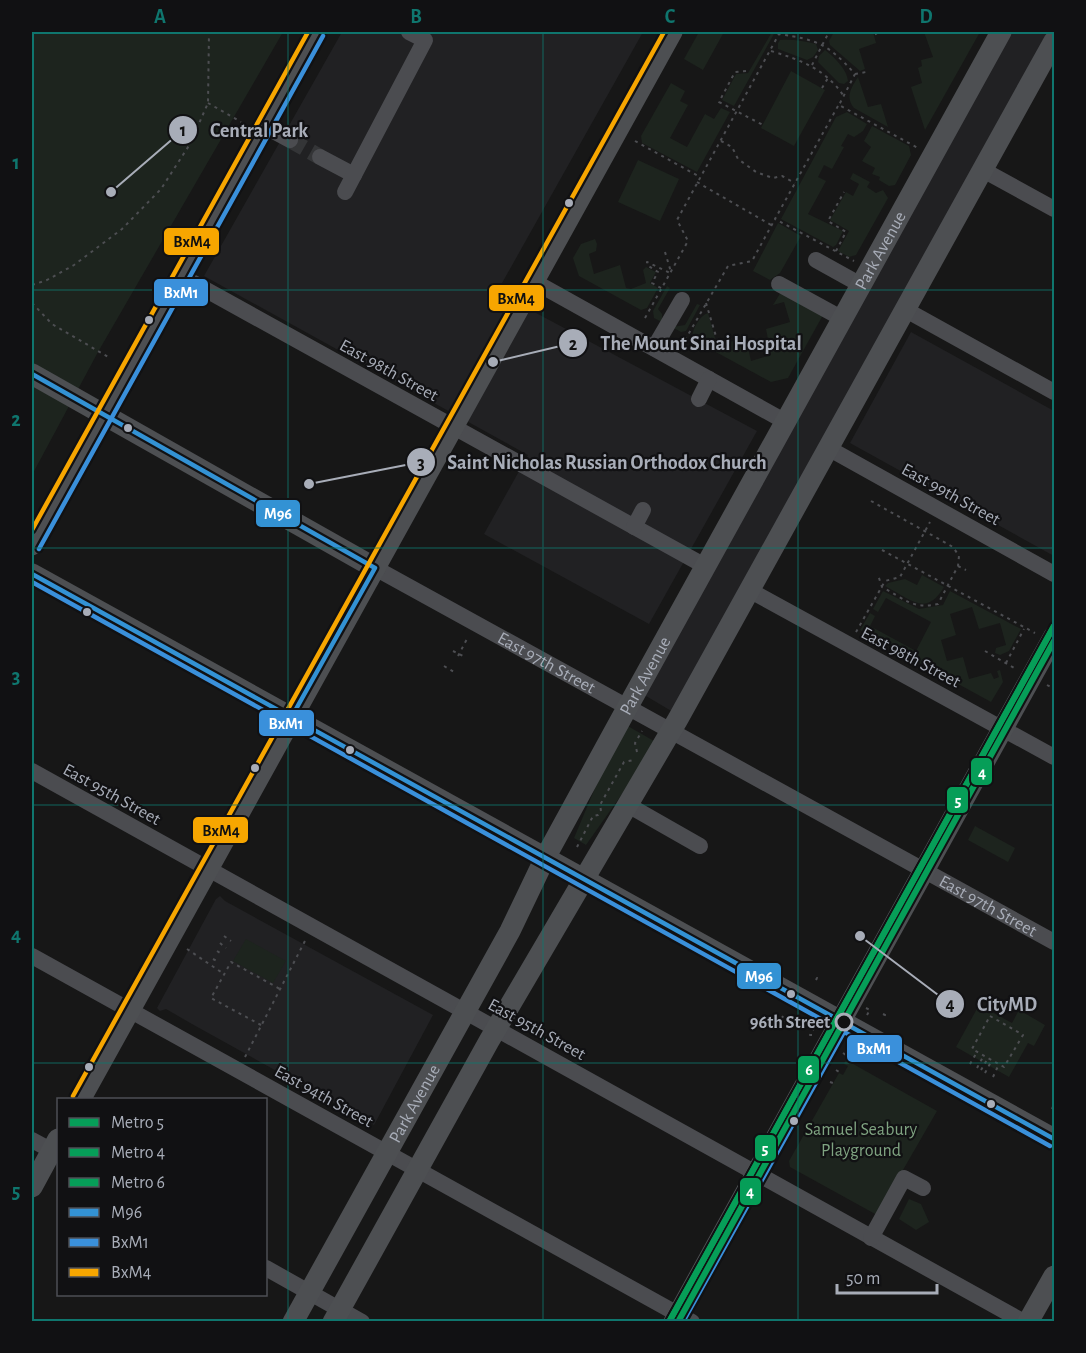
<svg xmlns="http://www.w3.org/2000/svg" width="1086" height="1353" font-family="'Alegreya Sans',sans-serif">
	<rect width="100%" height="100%" fill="#171717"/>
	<path fill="#212123" d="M342,32h301l-146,260 260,139 -108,193 -165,-90 44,-79 -324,-179z
		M1009,32h41l-377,680 -32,-19z
		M911,332l143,79v145l-204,-113z
		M220,896l5,5 208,114 -59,110 -182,-101 -26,-15 -6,2 -3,-3 59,-109z"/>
	<path fill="#1d241e" d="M32,32h251l-185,320 -66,123z
		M699,32h25l-21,38 -19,-11z
		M772,32h3l-41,74 -12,-6 14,-26 12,-1z
		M834,32h39l3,11 -17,6 6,20 -5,2 -30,-26 -1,-4z
		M924,32h56l-55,98 -14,-43 11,-4 -4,-15 4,-2 -1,-6 12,-3z
		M780,40c13,-1 24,1 36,4l2,6 -5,7 -6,3 -29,-11v-6z
		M825,50c9,7 22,19 23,31l-4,3 -5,-1 -21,-21 1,-6z
		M791,71l34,19 -31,56 -33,-18z
		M858,77l10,30 13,-3 7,23 -34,-19c-9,-11 -3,-20 4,-31z
		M671,83l14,8 -5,10 8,4 -18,33 17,9 18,-33 9,5 7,-11 9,4 -33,60 -55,-29 -1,-7z
		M847,112l20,12 -4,7 -9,6 -6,-3 -7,12 3,1 -12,22 -8,-4 -6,12 8,4 -18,33 35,17 -7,14 -3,2 -52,-28 55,-102z
		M872,126l37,20 2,9 -16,30 -6,1 -10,-6 1,-3 -8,-3 3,-6 -13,-7 9,-14 -7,-6z
		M638,160l41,19 -19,42 -42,-19z
		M853,173l17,9 -3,5 9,6 7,-3 5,8 -32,57 -7,2 -11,-6 11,-20 -19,-11 16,-28 7,4 6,-12 -9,-5z
		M778,223l23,13 -21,37 -10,7 -17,-9z
		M595,239l2,5 -1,7 -7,3 5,20 26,-9 6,23 5,1 15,-6 -3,-13 3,-3 10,5 -6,11 8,5 -11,20 -6,2 -62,-34 -6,-18 8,-14z
		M667,286l3,2 -12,21 4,5v8l-8,-4 -1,-7z
		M781,292l42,23 -35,63 -17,4 -79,-43c0,-9 7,-23 16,-26l9,32 29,-7 5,23 20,-6 -5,-26 24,-7 -6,-20 -11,3z
		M697,304l3,1 -14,26 -5,1 -9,-5 13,-2z
		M922,575l22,12c-18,30 -32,13 -59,-1l3,-3 17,-4 12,6z
		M883,591l36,18 24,-4 7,-14 71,38 -12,22 -9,4 -5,-2 1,-5 10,-3 -6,-22 -21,6 -7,-22 -22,7 6,21 -15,5 6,21 16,-4 6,22 22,-6 3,6 5,-2 -2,-6 3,-1 3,12 -12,20 -131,-72 10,-17 5,3 -5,10 46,25 15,-29 -45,-24 -8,14 -5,-3z
		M626,725l28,16 -13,26 -55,78 -12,-7 37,-88z
		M975,826l40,22 -7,14 -40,-22z
		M246,939l40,22 -13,22 -40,-22z
		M979,1005l33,18 7,-13 26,15 -11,21 -6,-3 -19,34 -53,-30z
		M846,1060l91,51 -60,104 -87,-48 -1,-6 50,-88 4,2 5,-9 -4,-2z
		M909,1199l12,5 8,18 -13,8 -17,-11z"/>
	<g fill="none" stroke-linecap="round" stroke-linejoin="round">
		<path stroke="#343537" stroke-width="16" stroke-dasharray="16 8" stroke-linecap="butt" d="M290,140l30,17"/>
		<path stroke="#4d4e52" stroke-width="2" stroke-dasharray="3 4.5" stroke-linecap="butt" d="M875,32l2,4
			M771,51c30,9 54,18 72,44
			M812,65l17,-33
			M746,71l-11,1 -16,30 44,23
			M855,74l11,-2
			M822,88l6,-10
			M208,103l33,19
			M838,106l-63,113 79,42
			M635,141l65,36
			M721,141l11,6 6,12 18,13 17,6 9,-2 13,7
			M697,182l74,43
			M836,251l10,-19 -18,-11 16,-29
			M665,252l6,20
			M32,285l15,-5 27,-15 48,-36 39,-40 29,-45 18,-41 1,-71
			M661,288l-9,-5 6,-11 -11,-7v-3l23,11
			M32,303l20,21 58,34
			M706,303l12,40
			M645,318l43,-77 -11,-21 102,-186c39,6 49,10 76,40l-16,31 79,43
			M685,340l43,-74 24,-5 23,-42
			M871,501l82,46 6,9 -1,10 -20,38c-25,6 -35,-6 -56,-17l-4,-12
			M882,550l153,83
			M958,566l8,4
			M856,632l29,-51 15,-4 30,-55
			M453,651l12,6
			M985,651l31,18
			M458,656l10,-19
			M1006,663l18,-34
			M444,666l12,7
			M1047,685l7,4
			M637,752l-2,-9 7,-12
			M577,847l16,-31 5,-1 3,-4 -1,-6 24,-43 10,-2
			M224,936l7,5
			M220,943l6,5
			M187,949l37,25
			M217,951l5,3
			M213,959l4,2
			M816,980l1,-2 2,1
			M866,1008l4,2 -3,5
			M883,1014l2,1 -2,2
			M783,1016l-2,4 3,2
			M990,1016l33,19 -19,32 -32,-18z
			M261,1025l-50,-27 20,-36 49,27
			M812,1035h-2l4,-7
			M843,1053l3,2 4,-8
			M245,1057l61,-118
			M970,1064l7,-12
			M977,1068l7,-13
			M836,1070l5,3 1,-1
			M981,1070l7,-12
			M985,1073l7,-13
			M993,1077l6,-13
			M830,1082l3,1
			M1052,1109l2,-5"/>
		<g stroke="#4b4c50" stroke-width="16">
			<path d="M264,126l26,14"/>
			<path d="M320,157l34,18"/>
			<path d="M983,170l71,39"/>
			<path d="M345,192l80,-152 -16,-8"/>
			<path d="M816,260l45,25"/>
			<path d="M181,276l524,290"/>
			<path d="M533,281l253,141"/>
			<path d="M779,284l64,35"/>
			<path d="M906,310l148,82"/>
			<path d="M654,348l28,-48"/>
			<path d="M699,399l10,-20"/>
			<path d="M828,448l226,126"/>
			<path d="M634,527l9,-17"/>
			<path id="s1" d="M375,568l679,374"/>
			<path d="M749,590l305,167"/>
			<path d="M32,771l992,551"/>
			<path d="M628,805l72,41"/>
			<path d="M32,956l660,366"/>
			<path d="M32,1140l26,14"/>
			<path d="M871,1238l33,-60 19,10"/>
			<path d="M266,1268l96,54"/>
		</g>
		<g stroke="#4d4f52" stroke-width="21">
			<path d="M32,374l343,194"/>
			<path d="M32,545l284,-513"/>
			<path d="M32,574l1022,565"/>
			<path d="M80,1100l592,-1068"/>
			<path d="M32,1187l26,-48"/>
			<path id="s2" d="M293,1322l217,-391 35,-73 76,-139 380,-687"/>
			<path d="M333,1322l156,-281 189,-322 376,-678"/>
			<path d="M674,1322l380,-686"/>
			<path d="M1028,1322l26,-46"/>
		</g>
		<defs>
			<path id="bus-1" d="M32,374l343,194 -84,150
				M32,574l1022,565"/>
			<path id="bus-2" d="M39,549l284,-513
				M32,582l1018,564
				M683,1322l165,-297"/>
			<path id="bus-3" d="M32,530l276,-498
				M73,1096l591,-1064"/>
		</defs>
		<use href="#bus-1" stroke="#111113" stroke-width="9"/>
		<use href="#bus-2" stroke="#111113" stroke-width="9"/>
		<use href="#bus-3" stroke="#111113" stroke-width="9"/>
		<use href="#bus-1" stroke="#3392d4" stroke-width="4.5"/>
		<use href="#bus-2" stroke="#3a90db" stroke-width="4.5"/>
		<use href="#bus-3" stroke="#f7a600" stroke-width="4.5"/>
		<defs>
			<path id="metro-1" d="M669,1322l385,-696"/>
			<path id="metro-2" d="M678,1322l376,-681"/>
			<path id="metro-3" d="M669,1322l385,-696"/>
		</defs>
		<use href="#metro-1" stroke="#111113" stroke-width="10"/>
		<use href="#metro-2" stroke="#111113" stroke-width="10"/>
		<use href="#metro-3" stroke="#111113" stroke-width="10"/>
		<use href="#metro-1" stroke="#069e58" stroke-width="6"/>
		<use href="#metro-2" stroke="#069e58" stroke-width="6"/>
		<use href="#metro-3" stroke="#069e58" stroke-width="6"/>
	</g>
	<path fill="none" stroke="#0f766e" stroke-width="1.5" stroke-opacity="0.55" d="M288,32v1290M543,32v1290M798,32v1290M32,290h1022M32,548h1022M32,805h1022M32,1063h1022"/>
	<g fill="#a8adb8" stroke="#111113" stroke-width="2">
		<circle cx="569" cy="203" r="5"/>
		<circle cx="149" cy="320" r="5"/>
		<circle cx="128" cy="428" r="5"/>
		<circle cx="87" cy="612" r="5"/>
		<circle cx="350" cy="750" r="5"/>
		<circle cx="255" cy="768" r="5"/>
		<circle cx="791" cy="994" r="5"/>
		<circle cx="89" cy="1067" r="5"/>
		<circle cx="991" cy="1104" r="5"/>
		<circle cx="794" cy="1121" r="5"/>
	</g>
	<circle fill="#111113" stroke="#a8adb8" stroke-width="3" cx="844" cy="1022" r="8"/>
	<g text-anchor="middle" stroke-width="4.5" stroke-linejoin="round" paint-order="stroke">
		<g font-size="18" fill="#a8adb8" stroke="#111113">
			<text dy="6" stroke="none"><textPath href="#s2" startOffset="1222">Park Avenue</textPath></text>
			<text transform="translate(389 370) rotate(29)" y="6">East 98th Street</text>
			<text transform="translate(951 494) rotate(29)" y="6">East 99th Street</text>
			<text transform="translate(911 657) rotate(28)" y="6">East 98th Street</text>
			<text dy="6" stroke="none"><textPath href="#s1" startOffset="196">East 97th Street</textPath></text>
			<text dy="6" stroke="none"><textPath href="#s2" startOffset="736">Park Avenue</textPath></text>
			<text transform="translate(112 794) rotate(29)" y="6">East 95th Street</text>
			<text dy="6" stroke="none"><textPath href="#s1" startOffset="700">East 97th Street</textPath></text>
			<text transform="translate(537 1029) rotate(29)" y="6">East 95th Street</text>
			<text transform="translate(324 1096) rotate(29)" y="6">East 94th Street</text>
			<text dy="6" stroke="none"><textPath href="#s2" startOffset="250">Park Avenue</textPath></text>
		</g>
		<g font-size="18" font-weight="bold" fill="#a8adb8" stroke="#111113" text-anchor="end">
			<text x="830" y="1028">96th Street</text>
		</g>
		<g font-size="18" fill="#7fa381" stroke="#111113">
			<text x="861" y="1135">Samuel Seabury<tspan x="861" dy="21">Playground</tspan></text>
		</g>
	</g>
	<path fill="none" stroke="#a8adb8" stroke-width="2" d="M111 192L183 130M493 362L573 343M309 484L421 462M860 936L950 1004"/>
	<g fill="#a8adb8" stroke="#111113" stroke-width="2">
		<circle cx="111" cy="192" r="6"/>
		<circle cx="493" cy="362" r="6"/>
		<circle cx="309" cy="484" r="6"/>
		<circle cx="860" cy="936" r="6"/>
		<circle cx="183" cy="130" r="15"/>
		<circle cx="573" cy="343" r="15"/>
		<circle cx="421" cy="462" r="15"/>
		<circle cx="950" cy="1004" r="15"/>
	</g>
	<g font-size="18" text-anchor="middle" font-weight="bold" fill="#111">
		<text x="183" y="136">1</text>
		<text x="573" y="350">2</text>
		<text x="421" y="469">3</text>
		<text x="950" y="1010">4</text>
	</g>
	<g font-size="20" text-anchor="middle" font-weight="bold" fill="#a8adb8" stroke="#111113" stroke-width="4.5" stroke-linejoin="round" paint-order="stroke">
		<text x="259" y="137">Central Park</text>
		<text x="701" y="350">The Mount Sinai Hospital</text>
		<text x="607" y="469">Saint Nicholas Russian Orthodox Church</text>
		<text x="1007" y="1011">CityMD</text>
	</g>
	<g stroke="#111113" stroke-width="2">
		<rect x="163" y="227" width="57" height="29" rx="6" fill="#f7a600"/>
		<rect x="153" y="278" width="56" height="29" rx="6" fill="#3a90db"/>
		<rect x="488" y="284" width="57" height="28" rx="6" fill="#f7a600"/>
		<rect x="255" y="499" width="46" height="29" rx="6" fill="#3392d4"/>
		<rect x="258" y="709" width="57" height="28" rx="6" fill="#3a90db"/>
		<rect x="970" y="757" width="23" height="29" rx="6" fill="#069e58"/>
		<rect x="946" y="786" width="23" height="28" rx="6" fill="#069e58"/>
		<rect x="192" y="816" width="57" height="28" rx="6" fill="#f7a600"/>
		<rect x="736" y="962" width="46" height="28" rx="6" fill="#3392d4"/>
		<rect x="846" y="1034" width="57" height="29" rx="6" fill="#3a90db"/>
		<rect x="797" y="1055" width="23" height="29" rx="6" fill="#069e58"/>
		<rect x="754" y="1134" width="23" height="28" rx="6" fill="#069e58"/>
		<rect x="739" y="1177" width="23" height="29" rx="6" fill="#069e58"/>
	</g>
	<g font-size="16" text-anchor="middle" font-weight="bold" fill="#fff">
		<text x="181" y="298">BxM1</text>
		<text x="278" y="519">M96</text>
		<text x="286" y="729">BxM1</text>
		<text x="982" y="778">4</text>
		<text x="958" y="806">5</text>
		<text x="759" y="982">M96</text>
		<text x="874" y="1054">BxM1</text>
		<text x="809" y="1075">6</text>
		<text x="765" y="1154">5</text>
		<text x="750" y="1197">4</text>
	</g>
	<g font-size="16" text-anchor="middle" font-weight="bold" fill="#111">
		<text x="192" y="247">BxM4</text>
		<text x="516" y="304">BxM4</text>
		<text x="221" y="836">BxM4</text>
	</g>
	<rect width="1086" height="1353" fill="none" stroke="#111113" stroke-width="66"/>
	<rect x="57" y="1098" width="210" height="198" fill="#111113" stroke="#4d4f55" stroke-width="1.5"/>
	<rect x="69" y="1118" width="30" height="9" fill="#069e58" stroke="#4d4f55" stroke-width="1.5"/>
	<text x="111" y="1128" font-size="18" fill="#a8adb8">Metro 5</text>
	<rect x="69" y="1148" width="30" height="9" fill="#069e58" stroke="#4d4f55" stroke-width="1.5"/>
	<text x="111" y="1158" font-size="18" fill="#a8adb8">Metro 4</text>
	<rect x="69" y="1178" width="30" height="9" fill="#069e58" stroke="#4d4f55" stroke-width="1.5"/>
	<text x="111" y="1188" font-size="18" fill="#a8adb8">Metro 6</text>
	<rect x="69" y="1208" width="30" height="9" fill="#3392d4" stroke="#4d4f55" stroke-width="1.5"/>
	<text x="111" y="1218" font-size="18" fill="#a8adb8">M96</text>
	<rect x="69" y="1238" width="30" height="9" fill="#3a90db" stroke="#4d4f55" stroke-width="1.5"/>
	<text x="111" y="1248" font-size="18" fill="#a8adb8">BxM1</text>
	<rect x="69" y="1268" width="30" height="9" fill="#f7a600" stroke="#4d4f55" stroke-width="1.5"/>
	<text x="111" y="1278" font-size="18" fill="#a8adb8">BxM4</text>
	<path d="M837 1284v9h100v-9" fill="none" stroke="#a8adb8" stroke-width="3"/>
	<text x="846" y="1284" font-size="18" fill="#a8adb8" stroke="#111113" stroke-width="4.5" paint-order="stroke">50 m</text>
	<rect x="33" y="33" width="1020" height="1287" fill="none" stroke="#0f766e" stroke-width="2"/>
	<g font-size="20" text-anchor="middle" font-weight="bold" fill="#0f766e">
		<text x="160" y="23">A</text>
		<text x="416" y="23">B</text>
		<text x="670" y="23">C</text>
		<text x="926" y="23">D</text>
		<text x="16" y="169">1</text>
		<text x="16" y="426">2</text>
		<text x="16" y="683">3</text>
		<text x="16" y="941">4</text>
		<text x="16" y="1198">5</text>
	</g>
</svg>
